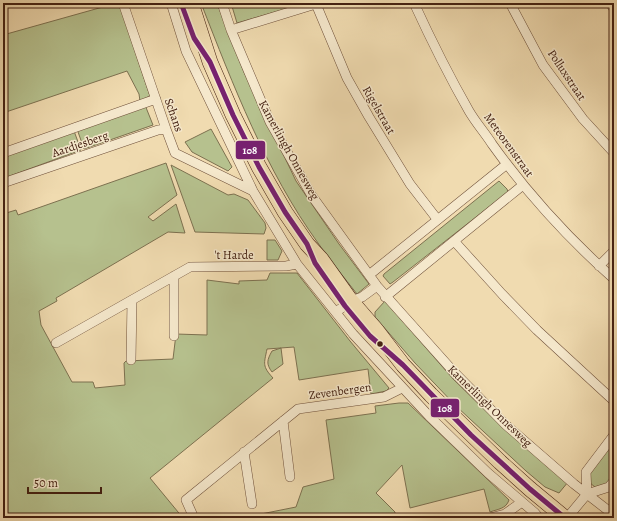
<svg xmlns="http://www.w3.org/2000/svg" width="617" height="521" font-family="Alegreya,serif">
	<rect width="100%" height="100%" fill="#f0dbb0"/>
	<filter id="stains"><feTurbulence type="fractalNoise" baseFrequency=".005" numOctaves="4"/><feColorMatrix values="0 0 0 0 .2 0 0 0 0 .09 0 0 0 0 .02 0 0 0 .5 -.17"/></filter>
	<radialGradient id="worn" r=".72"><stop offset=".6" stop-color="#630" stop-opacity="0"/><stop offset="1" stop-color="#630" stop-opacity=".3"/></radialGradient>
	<path fill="#b6c18e" stroke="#7d7150" d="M117,3h2l31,93 -10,5 -1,-7 -12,-23 -124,42v-78z
		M201,3h16l27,69 52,109 43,63 30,40 -12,10c-13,-17 -27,-33 -39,-51 -52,-72 -85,-158 -117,-240z
		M231,3h75l-69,20z
		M145,105l8,20 -69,24 -7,-20z
		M211,129l21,38 -4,4 -36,-19 -7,-10z
		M74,131l7,19 -74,27 -4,-12v-9z
		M166,163l11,32 -29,22 5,4 23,-17 9,29 -17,-1 -112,66 1,3 -18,10 2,14 31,57h21l2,6 30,-3 -1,-22 2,-2 47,-2 3,-25 31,1v-55l32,4v-3l28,-1 3,-7h27l53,68 39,47 -3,3 -15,3 -3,-25 -69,11 -5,-33 -27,2c-3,15 -5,17 6,29l-123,100 33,40h-180v-304l13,-4 2,5z
		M171,165l57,30 6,-1 14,6 17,23 1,5 -2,6 -69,-2z
		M499,181l8,8 1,3 -115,90 -3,2 -7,-8 1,-2z
		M267,240h8l7,11 -4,9h-11z
		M385,301l69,79 34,33 80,69 -9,11 -14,-6 -19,-16 -70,-65 -41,-43 -40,-46v-5z
		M281,348l2,16 -11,8c-6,-8 -5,-12 0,-21z
		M399,403h9l101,97c-3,9 -11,9 -19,12l-6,-23 -74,19 -8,-43 -26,28 19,19v4l-2,2h-141l-1,-2 45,-9 7,-20 31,-8 -8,-59 50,-7 -1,-7z
		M614,441v33l-8,10 -11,3 -5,-4 -1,-9z"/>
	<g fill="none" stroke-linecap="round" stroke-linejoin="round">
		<defs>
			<path id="street" d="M123,3l43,126 9,24 78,38
				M171,3l15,48 67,140 44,73 56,70 76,82 59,57 47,40 4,5
				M222,3l9,27 39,92 42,74 65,90 76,85 53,54 68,59 40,31
				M414,3c17,37 35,73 55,108 7,12 16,22 23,33 35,49 76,94 122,135
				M510,3l33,62 40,54 31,34
				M610,3l4,6
				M316,4l31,74 22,39 41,67 27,35
				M231,30l88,-27
				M3,153l153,-54
				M3,183l155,-53 8,-1
				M455,242l47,52 35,36 77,71
				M599,266l15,-15
				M369,275l138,-111
				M385,297l138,-112
				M336,312l15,-11 11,-4 15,-11
				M174,336v-60
				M56,343l134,-76 96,-1 11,-2
				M131,360l1,-60
				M283,421l7,56
				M614,435l-28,37 1,22 22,-7 5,-6
				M244,452l8,52
				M194,518l-8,-18 112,-91 86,-12 18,-9
				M490,518l15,-4 17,-12
				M567,518l20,-24"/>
			<path id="primary" d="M191,3l19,59 23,53 26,52 26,45 22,32 14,15 30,42 26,30 26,34 28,30 69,67 30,27 35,29"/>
		</defs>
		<use href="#street" stroke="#6f503a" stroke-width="10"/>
		<use href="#primary" stroke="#442112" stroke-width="16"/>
		<use href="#street" stroke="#f5e8cc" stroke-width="9"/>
		<use href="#primary" stroke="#f0dbb0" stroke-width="15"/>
		<defs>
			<path id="bus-1" d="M181,3l13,35 16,24 23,53 26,52 26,45 22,32 8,19 30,43 25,30 33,29 68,70 59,54 35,29"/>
		</defs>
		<use href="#bus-1" stroke="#f5e8cc" stroke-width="8"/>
		<use href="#bus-1" stroke="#77216f" stroke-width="5"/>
	</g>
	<circle fill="#442112" stroke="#f5e8cc" stroke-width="1.5" cx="380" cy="344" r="3.5"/>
	<g text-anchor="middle" stroke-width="3" stroke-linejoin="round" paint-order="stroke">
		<g font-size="12" fill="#442112" stroke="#f5e8cc">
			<text transform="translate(567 75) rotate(56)" y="4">Polluxstraat</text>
			<text transform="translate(379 110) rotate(60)" y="4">Rigelstraat</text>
			<text transform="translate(174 115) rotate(71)" y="4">Schans</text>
			<text transform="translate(80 144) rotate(-19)" y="4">Aardjesberg</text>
			<text transform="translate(509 145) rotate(54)" y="4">Meteorenstraat</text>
			<text transform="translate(289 150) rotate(61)" y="4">Kamerlingh Onnesweg</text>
			<text x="234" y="259">'t Harde</text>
			<text transform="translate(340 391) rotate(-8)" y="4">Zevenbergen</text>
			<text transform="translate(490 406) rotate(44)" y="4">Kamerlingh Onnesweg</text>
		</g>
	</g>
	<g stroke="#f5e8cc" stroke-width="1.5">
		<rect x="235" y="140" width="31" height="20" rx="4" fill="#77216f"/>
		<rect x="430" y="398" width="30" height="20" rx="4" fill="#77216f"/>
	</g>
	<g font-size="11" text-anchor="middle" font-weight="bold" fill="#fff">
		<text x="250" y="154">108</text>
		<text x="445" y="412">108</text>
	</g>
	<rect width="617" height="521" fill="none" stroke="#f0dbb0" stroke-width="16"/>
	<rect x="4" y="4" width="609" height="513" fill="none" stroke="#442112" stroke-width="2"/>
	<rect x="8" y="8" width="601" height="505" fill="none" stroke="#442112"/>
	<path d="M28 487v6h73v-6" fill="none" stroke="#442112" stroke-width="2"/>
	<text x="34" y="487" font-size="12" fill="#442112" stroke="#f5e8cc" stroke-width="3" paint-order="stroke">50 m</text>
	<rect width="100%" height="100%" filter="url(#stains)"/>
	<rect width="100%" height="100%" fill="url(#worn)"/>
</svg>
